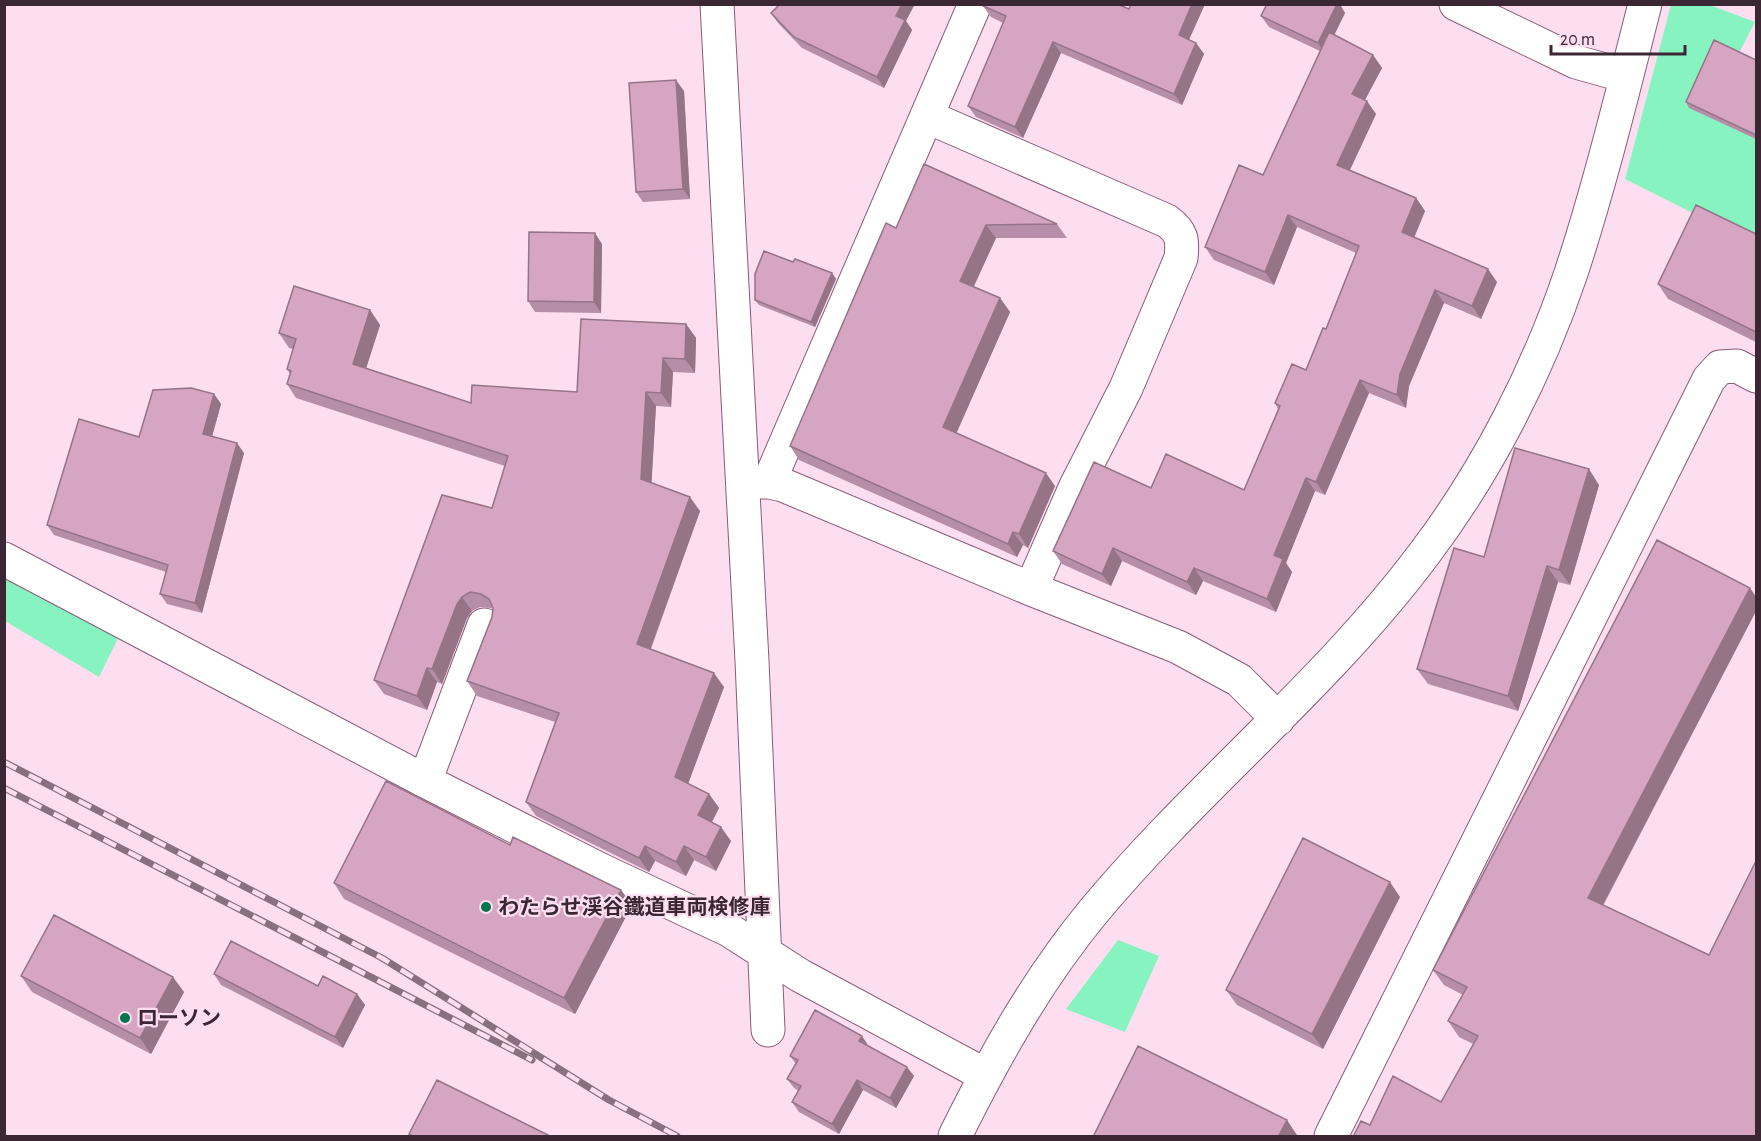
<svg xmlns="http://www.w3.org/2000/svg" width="1761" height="1141" font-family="'Alegreya Sans','Noto Sans JP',sans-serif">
	<rect width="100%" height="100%" fill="#fddef0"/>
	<path fill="#87f3c1" d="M1671,5h39l45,17 -17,33 18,84v106l-131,-66z
		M5,579l113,59 -19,39 -94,-56z
		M1118,940l41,16 -34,76 -59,-23z"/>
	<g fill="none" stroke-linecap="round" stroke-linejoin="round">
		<defs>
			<path id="minor" d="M717,4l35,657 16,369
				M1456,4l120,58 50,14
				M928,117l239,104c15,11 16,19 14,37l-55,130 -51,100 -44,101
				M743,482h26l14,3 248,104 147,58 61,33 39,39
				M769,482l206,-478
				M4,559l421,222 176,89 128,60 72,46 184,99
				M425,781l59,-156
				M955,1136c39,-79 82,-156 138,-224 104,-125 233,-227 331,-358 63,-83 114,-183 147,-281 29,-88 51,-179 74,-269
				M1331,1136l378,-757 11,-12 17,-1 19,10"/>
		</defs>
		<use href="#minor" stroke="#885c77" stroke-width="35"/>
		<use href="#minor" stroke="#fff" stroke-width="33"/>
		<defs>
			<path id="rail" d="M4,762l378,196 227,142 68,36
				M4,788l528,272"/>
		</defs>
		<use href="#rail" stroke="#88707e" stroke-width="7"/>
		<use href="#rail" stroke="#fddef0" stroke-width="4.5" stroke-dasharray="14" stroke-linecap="butt"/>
	</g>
	<path fill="#b78ea7" d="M1131,4h74l-16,36 7,3 8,11 -22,51 -121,-52 -38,85 -47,-21 -8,-11 35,-83 -12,-6 -8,-11 146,3z
		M1339,5l6,8 -11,22 39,20 9,13 -17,32 11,14 -26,56 66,28 9,13 -11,27 83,44 -16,37 -37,-16 -35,83 -3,22 -37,-15 -44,102 -10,-4 -29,72 6,9 -16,40 -73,-31 -7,14 -74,-34 -11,25 -49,-22 -9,-13 98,-63 93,2 34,-81 -3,-6 31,-33 20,-41 30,-76 -59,-26 -23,58 -60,-25 -9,-13 58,-72 57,-124 -51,-24 -8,-11z
		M771,13l135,8 6,9 -28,58 -82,-40 -24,-25z
		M1756,60v79l-67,-31 -3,-6z
		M684,91l6,108 -47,3 -7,-10z
		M924,164l133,60 10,14h-71l-23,49 27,11 10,14 -54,121 99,53 -27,62 -5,-3 -6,12 -218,-97 -9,-14 106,-218z
		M1756,234v108l-88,-43 -10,-15z
		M602,244l-1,69 -66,-1 -7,-11z
		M793,262l39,11 4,6 -21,48 -56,-22 -4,-5z
		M370,310l10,15 -14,43 105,35 106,-11 109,-68 10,14 -1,35 -22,-1 -2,35 -15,-1 -5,77 49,28 -49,138 73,38 -36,97 21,10 10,14 -7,14 19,19 -15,30 -22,-11 -8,16 -31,-15 -6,11 -113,-56 -10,-14 29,-80 -78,-26 -10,-15 25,-64 1,-8 -2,-1 -11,-1 -8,4 -5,7 -25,66 -5,-2 -10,28 -43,-16 -10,-14 118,-172 13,-42 -209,-68 -9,-14 3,-10 -3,-5 6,-20 -4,-1 -10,-15z
		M214,394l7,10 -9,32 32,17 -42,160 -35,-9 -7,-10 6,-22 -112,-37 -7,-10 92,-88z
		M1599,485l-29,100 -12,-3 -40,129 -90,-27 -11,-15 67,-112z
		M1750,588l6,9v14l-153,295 153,231 -386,-12 71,-23 32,-58 -14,-7 -11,-16 15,-26 -19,-10 -11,-15z
		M510,845l111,45 11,15 -57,109 -231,-115 -10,-16z
		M1400,897l-77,152 -86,-44 -11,-15z
		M214,974l104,12 39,8 8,11 -22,43 -122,-63z
		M21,976l163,16 -33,62 -119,-62z
		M868,1045l46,31 -18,32 -33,-18 -24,44 -40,-22 -7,-10 7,-11 -5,-3 -7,-9 9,-15 -6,-8z"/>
	<path fill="#957488" d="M902,4h13l-9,17 6,9 -28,58 -7,-11 19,-61z
		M1192,4h13l-19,42 -7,-11z
		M1334,4h6l5,9 -20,41 -7,-11z
		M1053,42l8,11 -38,85 -8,-11z
		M1196,43l8,11 -22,51 -8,-11z
		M1373,55l9,13 -21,39 -9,-13z
		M676,80l8,11 6,108 -7,-10z
		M1367,101l9,13 -30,64 -9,-13z
		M1416,198l9,13 -14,34 -9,-13z
		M1288,215l9,12 -23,58 -9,-13z
		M986,225l10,13 -26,57 -10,-14z
		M595,233l7,11 -1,69 -7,-11z
		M1488,269l9,13 -16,37 -9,-13z
		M832,273l4,6 -21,48 -4,-5z
		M1435,290l9,13 -35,83 -3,22 -9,-13 3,-21z
		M1000,298l10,14 -57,129 -10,-14z
		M370,310l10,15 -17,53 -10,-14z
		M686,324l10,14 -1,35 -10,-14z
		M663,358l10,14 -2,35 -10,-14z
		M1360,380l9,13 -44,102 -9,-13z
		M646,392l10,14 -5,87 -10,-14z
		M214,394l7,10 -11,40 -7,-10z
		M237,443l7,10 -42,160 -7,-10z
		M1589,469l10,16 -29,100 -11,-15z
		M1046,473l9,13 -27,62 -9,-14z
		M1306,478l9,13 -29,72 6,9 -16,40 -9,-13 7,-44z
		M690,497l10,14 -53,147 -10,-14z
		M1013,532l10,13 -6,12 -9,-13z
		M1113,548l9,13 -11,25 -9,-12z
		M1547,566l11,16 -40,129 -10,-15z
		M1194,568l9,13 -7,14 -9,-13z
		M1750,588l6,9v14l-158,303 -10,-16z
		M462,597l10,14 -5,7 -25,66 -10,-15 25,-65z
		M427,668l10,14 -10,28 -10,-14z
		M714,673l10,14 -39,105 -10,-15z
		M709,794l10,14 -11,21 -10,-14z
		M721,827l10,14 -15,30 -10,-14z
		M645,846l10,15 -6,11 -10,-14z
		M684,846l10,14 -8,16 -10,-14z
		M1390,882l10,15 -77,152 -11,-15z
		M621,890l11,15 -57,109 -11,-16z
		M173,977l11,15 -33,62 -11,-16z
		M357,994l8,11 -22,43 -8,-11z
		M862,1036l6,9 -9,-4z
		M907,1067l7,9 -18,32 -6,-10z
		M857,1080l6,10 -24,44 -7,-10z
		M1287,1120l10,15v2h-19z"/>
	<path fill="#d5a5c2" stroke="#957488" stroke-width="1.5" d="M780,4h122l-6,12 9,4 -28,57 -83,-40 -23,-24z
		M984,4h133l12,5 2,-5h61l-13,31 17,8 -22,51 -121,-52 -38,85 -47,-21 38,-90 -23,-10z
		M1267,4h70l-19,39 -57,-27z
		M1329,32l44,23 -21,39 15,7 -30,64 79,33 -14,34 86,37 -16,37 -37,-16 -35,84 -3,21 -37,-15 -44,102 -10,-4 -32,77 9,4 -16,40 -73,-31 -7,14 -74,-34 -11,26 -49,-23 41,-89 57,26 15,-34 78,36 36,-84 -5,-3 17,-39 14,6 17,-42 3,1 33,-83 -71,-31 -23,57 -60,-25 34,-82 24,10z
		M1714,40l42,20v75l-70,-33z
		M676,80l7,109 -47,3 -7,-109z
		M924,164l133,60 -71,1 -26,56 40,17 -57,129 103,46 -27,61 -6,-2 -5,12 -218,-98 96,-223 10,5z
		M1696,205l60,29v98l-98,-48z
		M529,232l66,1 -1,69 -66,-1z
		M764,251l29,11 2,-3 37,14 -21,49 -56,-22v-26z
		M294,286l76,24 -17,54 118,39 1,-18 105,7 4,-73 105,5 -1,35 -22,-1 -2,35 -15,-1 -5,87 49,18 -53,147 77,29 -39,104 34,17 -11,21 23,12 -15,30 -22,-11 -8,16 -31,-16 -6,12 -113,-56 33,-89 -92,-32 25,-64 1,-9 -4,-9 -8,-5 -11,-2 -8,5 -5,7 -25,65 -5,-1 -10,28 -43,-16 68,-185 50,13 16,-52 -221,-72 4,-13 -4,-2 9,-30 -17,-6z
		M191,388l23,6 -11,40 34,9 -42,160 -35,-9 8,-29 -121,-40 32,-106 60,18 14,-47z
		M1515,448l74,21 -30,101 -12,-4 -39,130 -91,-27 37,-121 30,9z
		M1657,540l93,48 -162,310 121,57 47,-94v276h-403l8,-16 9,4 23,-49 48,26 37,-66 -30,-15 19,-34 -34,-17z
		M386,781l124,64 3,-8 108,53 -57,108 -230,-115z
		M1303,838l87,44 -78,152 -86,-44z
		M54,915l119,62 -33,61 -119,-62z
		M231,941l87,45 5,-10 34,18 -22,43 -121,-63z
		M815,1010l47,26 -3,5 48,26 -17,31 -33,-18 -25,44 -40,-22 9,-16 -14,-7 11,-19 -8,-4z
		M1138,1046l149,74 -9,17h-185z
		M437,1080l115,57h-138l-5,-3z"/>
	<g fill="#02754f" stroke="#fddef0" stroke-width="2">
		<circle cx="486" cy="907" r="6"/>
		<circle cx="125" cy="1018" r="6"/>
	</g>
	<g text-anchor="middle" stroke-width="4.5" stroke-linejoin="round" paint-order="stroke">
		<g font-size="21" font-weight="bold" fill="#3a2733" stroke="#fddef0" text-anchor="start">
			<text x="498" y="914">わたらせ渓谷鐵道車両検修庫</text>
			<text x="137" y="1025">ローソン</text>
		</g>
	</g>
	<rect width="1761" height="1141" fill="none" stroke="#3a2733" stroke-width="12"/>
	<path d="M1551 45v9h134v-9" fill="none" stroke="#3a2733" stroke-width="3"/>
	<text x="1560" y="45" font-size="18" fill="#3a2733" stroke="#fddef0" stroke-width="4.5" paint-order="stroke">20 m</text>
</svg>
